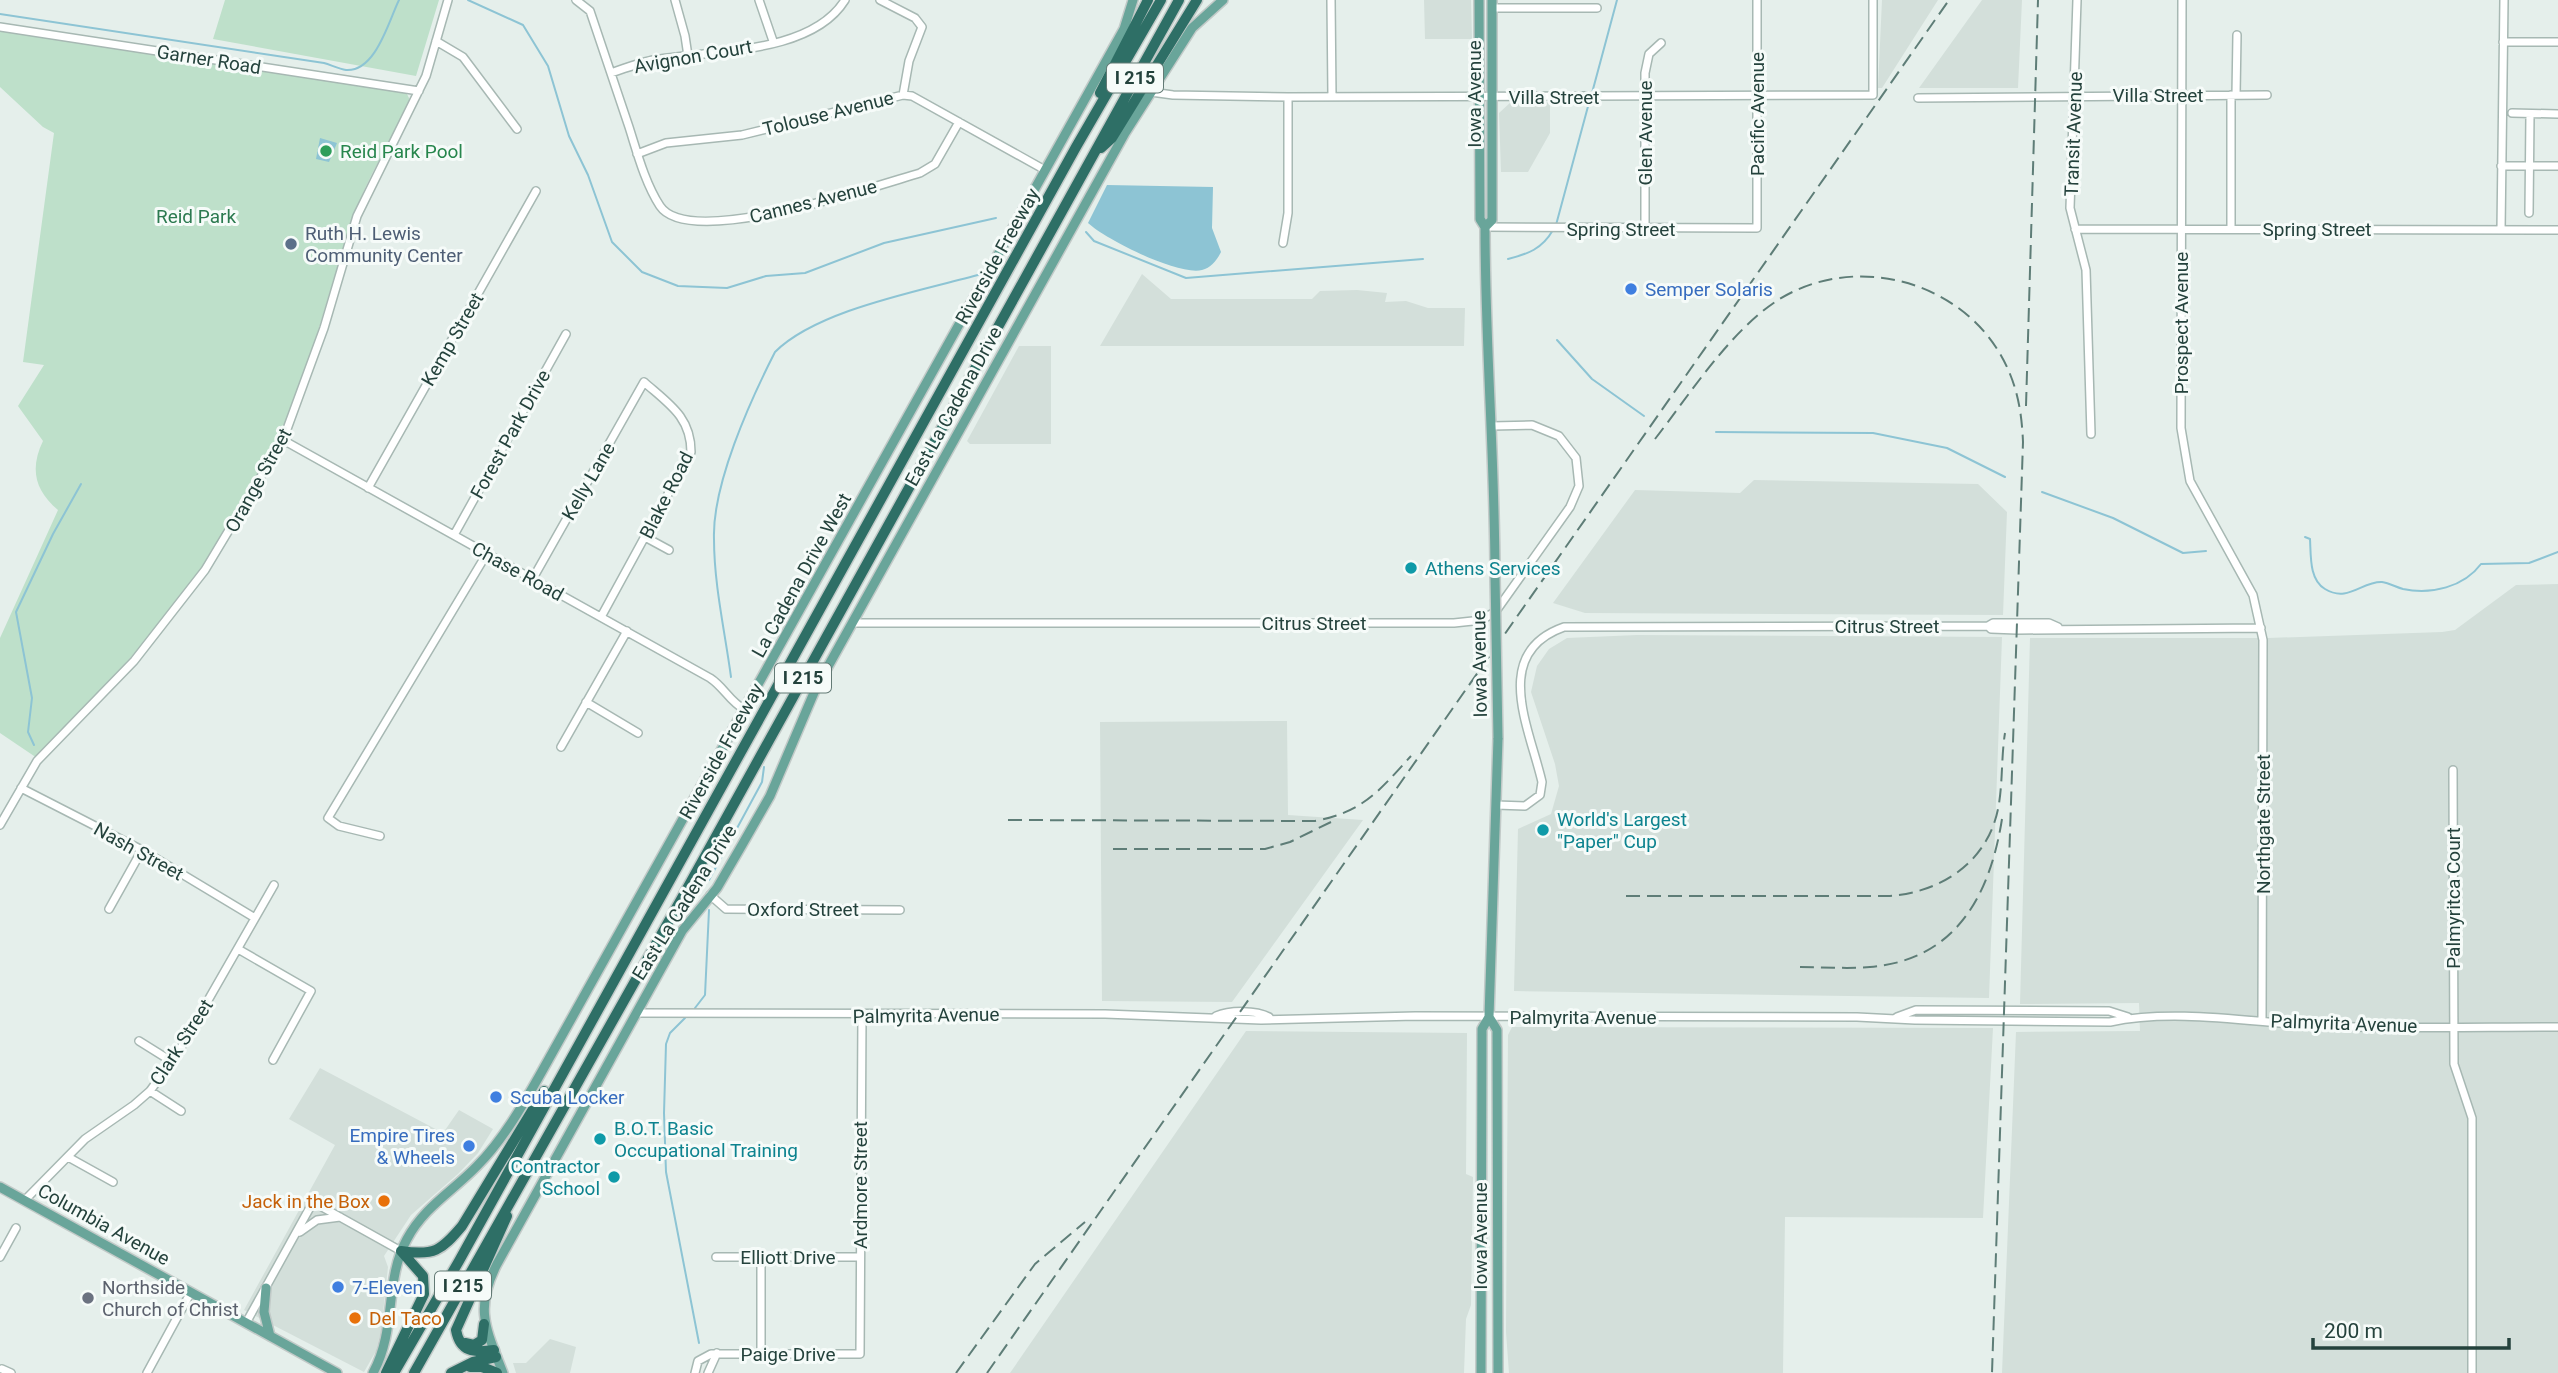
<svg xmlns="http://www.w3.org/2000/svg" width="2558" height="1373" font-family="Roboto,sans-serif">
	<rect width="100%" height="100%" fill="#e5efeb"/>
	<path fill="#d3dfda" d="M1424,0h47l1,39h-47z
		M1882,0h56l-56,88h-4z
		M1982,0h40l-4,88h-99z
		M1511,102h39v31l-22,39h-27l-2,-59z
		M1142,274l29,25h141l8,-8 37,-1 30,3 -2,9 21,-1 22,7h37l-1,38h-364z
		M1019,346h32v98h-81l-3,-3z
		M1754,480l224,4 29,28 -4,103 -418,-2 -32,-10 82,-113 105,3z
		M2558,584v789h-556l14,-341 124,-1 -1,-28 -119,1 10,-366h238l174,-6 13,-2 61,-45z
		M1637,635l365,2 -13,361 -475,-7 4,-162 33,-15 8,-28 -4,-22 -24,-72 6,-26 12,-17 18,-11z
		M1287,721l1,94 75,5 -131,182 -130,-1 -2,-279z
		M1512,1027l481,1 -10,190 -198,-1 -2,156h-274l-3,-41 2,-297z
		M1246,1031l221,2 -1,141 7,3 -2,128 -5,14 -2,54h-454z
		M320,1068l123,65 16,-23 34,19 -15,24 -20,21 -47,41 -27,41 4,11 -7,64 -5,20 -12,21 -120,-62 91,-165 -46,-26z
		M550,1339l26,8 -6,26h-54l-3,-10h13z"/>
	<path fill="#bee0ca" d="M225,0h214l-23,76 -203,-37z
		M0,30l406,62 5,10c-19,37 -44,75 -57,114 -27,77 -44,157 -79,232 -56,119 -148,216 -238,310l-37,-25v-95l58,-128c-24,-20 -28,-42 -15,-69l-25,-35 26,-41 -21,-3 31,-229 -11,-6 -43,-40z"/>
	<path fill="#8dc4d4" d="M320,138l17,5 -8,19 -13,-3z
		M1107,185l106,2 -1,41 9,24c-4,8 -10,16 -19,18 -24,6 -97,-31 -114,-47z"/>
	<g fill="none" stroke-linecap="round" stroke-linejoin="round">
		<path stroke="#8dc4d4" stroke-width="2" d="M468,0l55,25 25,41 21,70 19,39 24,67 30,30 36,14 49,2 39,-12 39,-3 79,-30 112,-25
			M0,14l324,49c7,2 15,6 22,7 30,2 43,-50 53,-70
			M1592,93l25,-93
			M1556,225l34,-126
			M1086,232l8,9 92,37 237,-19
			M1508,259c20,-5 34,-10 45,-29
			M1557,340l35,39 52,37
			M1716,432l157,1 74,15 58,29
			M2042,492l71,26 70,35 23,-2
			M2305,537l5,2c1,16 -1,41 15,50 23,14 37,-8 57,-7 7,1 14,5 21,7 28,6 61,-2 78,-25l48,-1 29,-11
			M731,677c-6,-45 -17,-92 -17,-138 -2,-54 36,-138 61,-187 43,-43 147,-61 206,-78
			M34,745l-6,-13 4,-34 -16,-86 37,-78 28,-50
			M709,880l53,-98 2,-15
			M695,1008l10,-13 4,-85
			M685,1018l-15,15 -4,11 -2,69 2,59 33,171"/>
		<defs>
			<path id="minor" d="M576,0l14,11c13,38 26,77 39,116 8,25 16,56 31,79 29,44 215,-20 260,-33l15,-9 24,-42
				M675,0l10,36 3,20
				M759,0l14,41
				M880,0l35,18 7,9 -13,34 -6,34
				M1331,0l1,96
				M2077,0l-7,208 16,62 5,164
				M2182,0l-1,428 9,53 63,114 10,45 -1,380
				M1492,8h105
				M0,27l419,64
				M436,41l27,16 54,72
				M2503,42h55
				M611,73c14,-5 28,-10 42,-13 57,-10 158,-5 192,-60
				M1151,92l22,3 115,2 585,-2v-95
				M2231,95v134
				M2236,95l1,-60
				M1918,98l349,-3
				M2512,113l46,1
				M637,154l29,-11 76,-8 161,-40 9,1 133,74
				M2501,166h57
				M2529,213l1,-99
				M1485,227l272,1v-228
				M1645,229v-156l4,-19 12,-11
				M2075,229l483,1
				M2501,230l3,-230
				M1283,243l5,-30v-116
				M283,440l427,238c14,9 19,23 35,32
				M368,488l168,-297
				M454,535l112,-201
				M645,537l24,13
				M532,580l112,-198c25,22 47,35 47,70l-90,165
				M853,623h601l28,-3 14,-9 74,-104 9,-21 -3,-28 -17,-22 -27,-11 -40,1
				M1988,626l3,3 26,1 244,-2
				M586,702l52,31
				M561,747l66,-116
				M2453,770l1,294 18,54v255
				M21,788l121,62 113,68
				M1496,805l29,1 15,-11 2,-13c-12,-53 -52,-129 22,-155l424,-1 5,-3h56l9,4
				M0,825l37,-64 97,-100 71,-91 78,-130 41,-112 33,-112 69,-140 22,-76
				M380,836l-41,-10 -11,-8 158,-263
				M710,895l16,14 174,1
				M109,909l33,-59
				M238,949l73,42 -38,69
				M636,1013l469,1 156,6 154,-4 442,1 58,3 195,2c66,-14 145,1 213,4 78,3 157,1 235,1
				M1216,1016c14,-6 40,-6 53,1
				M1897,1017l19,-7 193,1 19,6
				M139,1041l32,20
				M150,1091l31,20
				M68,1157l45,25
				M25,1200l60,-61 49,-34 16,-14 29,-40 95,-166
				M300,1232l17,-12 23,-3
				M0,1257l16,-29
				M716,1257h144
				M761,1257v97
				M246,1323l67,-121 88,49
				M2,1369l9,4
				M147,1373l44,-81
				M695,1373l3,-12 13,-7h149l2,-338
				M708,1373l9,-20"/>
			<path id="major" d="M1479,0l1,219 5,8c0,117 10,233 10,350
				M1485,227l7,-7v-220
				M1489,1017l8,13 1,343
				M0,1187l337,186
				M266,1288l-2,24 6,24
				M373,1373c24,-44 11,-92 34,-134 17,-32 46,-48 70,-73 26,-26 46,-61 64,-93l583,-1044 9,-29
				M503,1373c-17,-44 -29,-64 -6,-109l185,-333 35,-43 25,-43 28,-49 46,-108 309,-555 67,-105 31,-28
				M1481,1373l1,-344 7,-12 9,-279"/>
			<path id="highway" d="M1100,93l48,-93
				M1101,148l11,-10 85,-138
				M401,1251c33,5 40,0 61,-25l82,-135
				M465,1343l9,2 8,-5 2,-16
				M494,1350c-20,3 -34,2 -38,-20l51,-114
				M470,1367h12l15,6
				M386,1373l38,-79 -1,-18 -22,-25
				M394,1373l65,-112 617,-1114 85,-147
				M414,1373l269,-477 496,-896
				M451,1373l22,-11 23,-5"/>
		</defs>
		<use href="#minor" stroke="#a7b8b3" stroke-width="10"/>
		<use href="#major" stroke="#c2cac8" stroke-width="12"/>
		<use href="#highway" stroke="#c2cac8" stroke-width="13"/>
		<use href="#minor" stroke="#fff" stroke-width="7"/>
		<use href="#major" stroke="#69a59a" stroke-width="9"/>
		<use href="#highway" stroke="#2e6f66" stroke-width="10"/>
		<path stroke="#5e7d77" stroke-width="2" stroke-dasharray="14 7" stroke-linecap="butt" d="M2026,406l12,-406
			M1655,439c35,-45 75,-108 123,-139 81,-51 196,-16 232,74 9,22 12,44 13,68l-31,931
			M1008,820l307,1c48,-9 64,-30 96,-65
			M1113,849h152l25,-7 41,-20
			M1626,896h262c52,-3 99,-33 110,-87 5,-25 3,-51 7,-76
			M1800,967c23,0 47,2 70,0 86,-7 120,-72 132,-148
			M956,1373l79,-109 50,-42
			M987,1373l962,-1373"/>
		<defs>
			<path id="major-bridge" d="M1495,577l3,161"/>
		</defs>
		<use href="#major-bridge" stroke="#c2cac8" stroke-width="12" stroke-linecap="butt"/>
		<use href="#major-bridge" stroke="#69a59a" stroke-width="9"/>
	</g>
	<circle fill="#2e9e5b" stroke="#f6fbf9" stroke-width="2.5" cx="326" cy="151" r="7"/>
	<circle fill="#5c6f8a" stroke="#f6fbf9" stroke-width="2.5" cx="291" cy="244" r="7"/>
	<g fill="#3f7fe0" stroke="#f6fbf9" stroke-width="2.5">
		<circle cx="1631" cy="289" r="7"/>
		<circle cx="496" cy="1097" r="7"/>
		<circle cx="469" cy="1146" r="7"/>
		<circle cx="338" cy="1287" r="7"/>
	</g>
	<g fill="#0f9aa8" stroke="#f6fbf9" stroke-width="2.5">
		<circle cx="1411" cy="568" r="7"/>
		<circle cx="1543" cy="830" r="7"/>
		<circle cx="600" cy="1139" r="7"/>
		<circle cx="614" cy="1177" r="7"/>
	</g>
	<g fill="#e8710a" stroke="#f6fbf9" stroke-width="2.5">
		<circle cx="384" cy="1201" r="7"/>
		<circle cx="355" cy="1318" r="7"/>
	</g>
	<circle fill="#6b7280" stroke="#f6fbf9" stroke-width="2.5" cx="88" cy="1298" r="7"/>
	<g text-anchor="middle" stroke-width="6" stroke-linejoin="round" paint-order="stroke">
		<g fill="#f6fbf9" stroke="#637a75" stroke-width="2">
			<rect x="1107" y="63.5" width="56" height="29" rx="5"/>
			<rect x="775" y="663.5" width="56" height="29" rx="5"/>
			<rect x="435" y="1271.5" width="56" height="29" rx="5"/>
		</g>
		<g font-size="18" font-weight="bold" fill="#24423c">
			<text x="1135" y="84">I 215</text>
			<text x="803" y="684">I 215</text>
			<text x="463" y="1292">I 215</text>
		</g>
		<g font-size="19" fill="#24423c" stroke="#f6fbf9">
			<text transform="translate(693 56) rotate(-10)" y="7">Avignon Court</text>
			<text transform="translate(209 59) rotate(9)" y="7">Garner Road</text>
			<text transform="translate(1474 94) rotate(-90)" y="7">Iowa Avenue</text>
			<text x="2158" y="102">Villa Street</text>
			<text x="1554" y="104">Villa Street</text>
			<text transform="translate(828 113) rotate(-14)" y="7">Tolouse Avenue</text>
			<text transform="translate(1757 114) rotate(-90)" y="7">Pacific Avenue</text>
			<text transform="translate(1645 133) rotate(-90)" y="7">Glen Avenue</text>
			<text transform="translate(2073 134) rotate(-88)" y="7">Transit Avenue</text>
			<text transform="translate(813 201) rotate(-14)" y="7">Cannes Avenue</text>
			<text x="1621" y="236">Spring Street</text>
			<text x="2317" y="236">Spring Street</text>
			<text transform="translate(997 256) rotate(-61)" y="7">Riverside Freeway</text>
			<text transform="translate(2181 323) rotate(-90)" y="7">Prospect Avenue</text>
			<text transform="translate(452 339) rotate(-60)" y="7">Kemp Street</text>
			<text transform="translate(953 406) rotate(-61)" y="7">East La Cadena Drive</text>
			<text transform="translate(510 434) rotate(-61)" y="7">Forest Park Drive</text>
			<text transform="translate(258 480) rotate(-61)" y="7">Orange Street</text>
			<text transform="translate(588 481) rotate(-60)" y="7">Kelly Lane</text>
			<text transform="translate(666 495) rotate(-63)" y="7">Blake Road</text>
			<text transform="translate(518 571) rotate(29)" y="7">Chase Road</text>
			<text transform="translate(801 575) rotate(-61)" y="7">La Cadena Drive West</text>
			<text x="1314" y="630">Citrus Street</text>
			<text x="1887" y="633">Citrus Street</text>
			<text transform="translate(1479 664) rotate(-91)" y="7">Iowa Avenue</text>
			<text transform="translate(721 751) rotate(-61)" y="7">Riverside Freeway</text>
			<text transform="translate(2263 824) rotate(-90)" y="7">Northgate Street</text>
			<text transform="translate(139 851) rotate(29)" y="7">Nash Street</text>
			<text transform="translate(2453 898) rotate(-90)" y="7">Palmyritca Court</text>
			<text transform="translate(684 902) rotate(-58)" y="7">East La Cadena Drive</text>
			<text x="803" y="916">Oxford Street</text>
			<text transform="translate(926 1015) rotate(-1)" y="7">Palmyrita Avenue</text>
			<text x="1583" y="1024">Palmyrita Avenue</text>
			<text transform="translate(2344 1023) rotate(2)" y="7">Palmyrita Avenue</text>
			<text transform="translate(181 1042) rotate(-57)" y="7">Clark Street</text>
			<text transform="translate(860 1185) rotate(-90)" y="7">Ardmore Street</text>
			<text transform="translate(104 1224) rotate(29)" y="7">Columbia Avenue</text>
			<text transform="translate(1480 1236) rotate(-90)" y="7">Iowa Avenue</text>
			<text x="788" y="1264">Elliott Drive</text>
			<text x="788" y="1361">Paige Drive</text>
		</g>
		<g font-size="19" fill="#27864d" stroke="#f6fbf9" text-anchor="start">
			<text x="340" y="158">Reid Park Pool</text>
		</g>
		<g font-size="19" fill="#2c7a50" stroke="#f6fbf9">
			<text x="196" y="223">Reid Park</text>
		</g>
		<g font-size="19" fill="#4e5e75" stroke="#f6fbf9" text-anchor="start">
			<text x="305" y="240">Ruth H. Lewis<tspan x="305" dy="22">Community Center</tspan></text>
		</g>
		<g font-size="19" fill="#366cbe" stroke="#f6fbf9" text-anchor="start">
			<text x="1645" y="296">Semper Solaris</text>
			<text x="510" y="1104">Scuba Locker</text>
			<text x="455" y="1142" text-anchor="end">Empire Tires<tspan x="455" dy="22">&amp; Wheels</tspan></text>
			<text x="352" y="1294">7-Eleven</text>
		</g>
		<g font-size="19" fill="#0d838f" stroke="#f6fbf9" text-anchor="start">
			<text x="1425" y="575">Athens Services</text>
			<text x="1557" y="826">World's Largest<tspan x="1557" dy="22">"Paper" Cup</tspan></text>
			<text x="614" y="1135">B.O.T. Basic<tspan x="614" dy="22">Occupational Training</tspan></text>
			<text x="600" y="1173" text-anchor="end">Contractor<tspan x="600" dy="22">School</tspan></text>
		</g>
		<g font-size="19" fill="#c56008" stroke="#f6fbf9" text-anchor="end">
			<text x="370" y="1208">Jack in the Box</text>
			<text x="369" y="1325" text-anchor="start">Del Taco</text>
		</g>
		<g font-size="19" fill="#5b616d" stroke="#f6fbf9" text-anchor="start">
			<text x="102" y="1294">Northside<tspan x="102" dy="22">Church of Christ</tspan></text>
		</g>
	</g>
	<path d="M2313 1338v10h196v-10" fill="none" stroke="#24423c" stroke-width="3.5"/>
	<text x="2324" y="1338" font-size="21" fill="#24423c" stroke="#f6fbf9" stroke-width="5" paint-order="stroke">200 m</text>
</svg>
